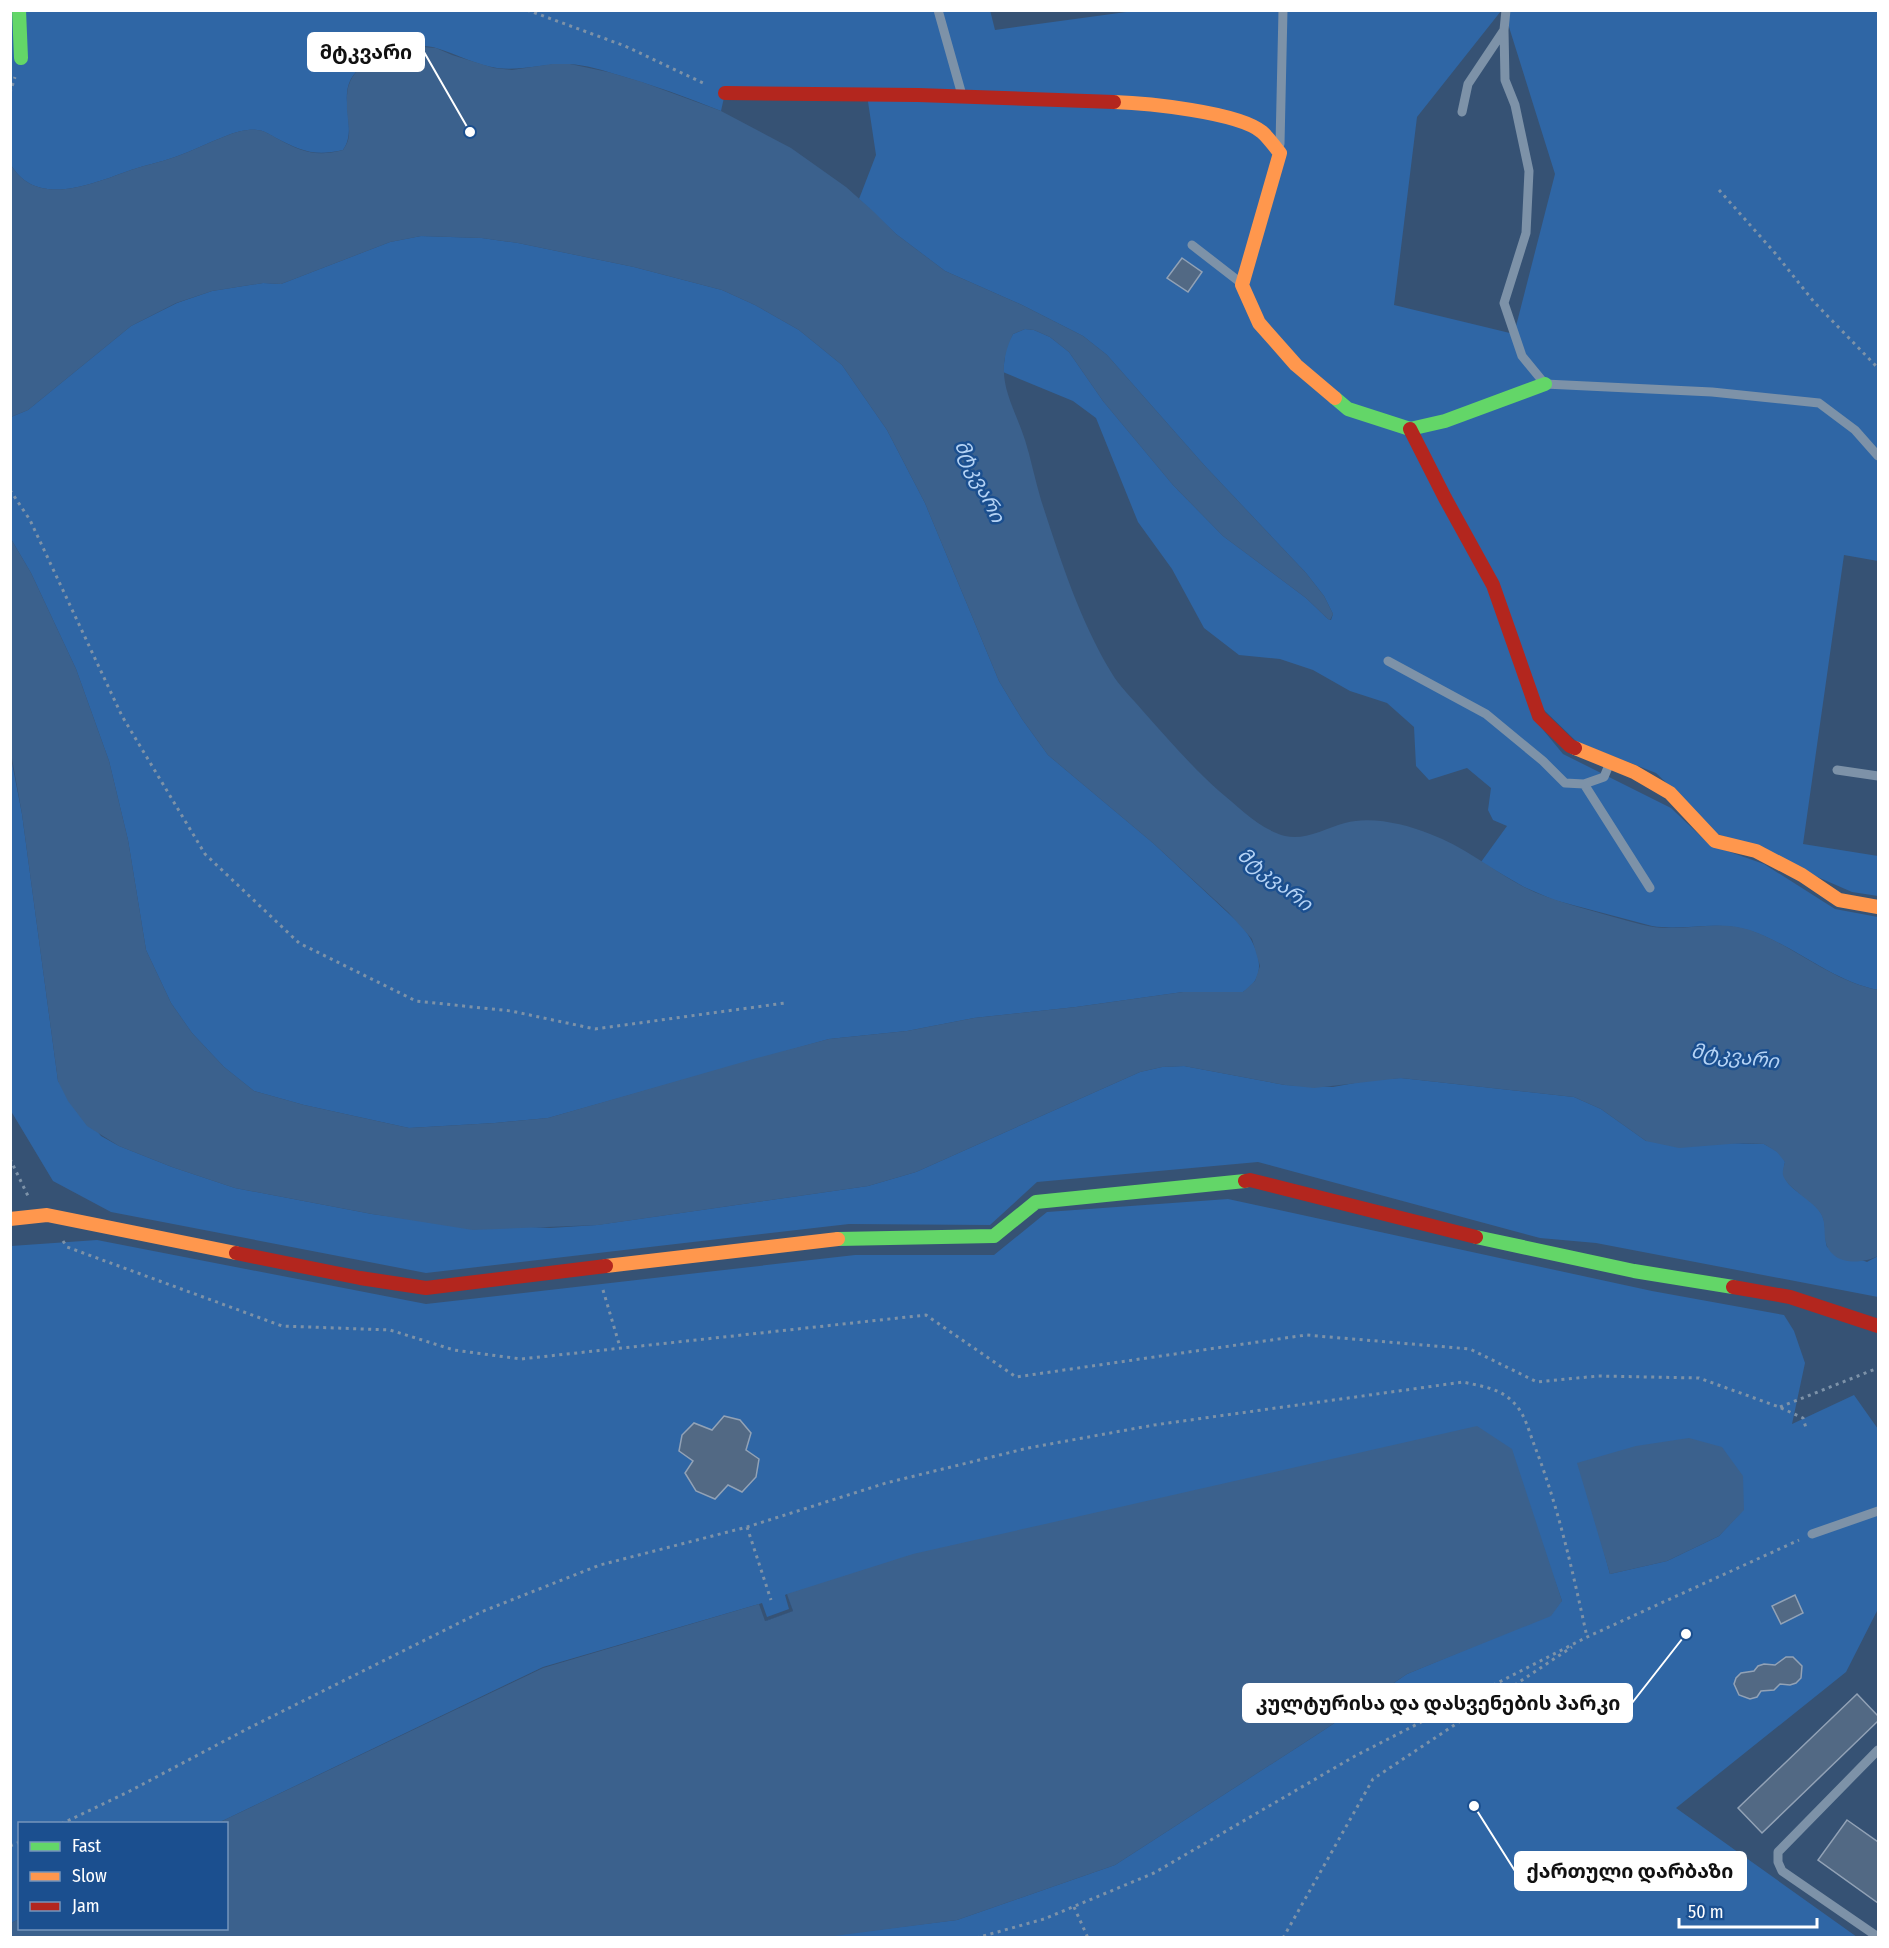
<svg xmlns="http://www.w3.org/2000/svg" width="1889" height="1948" font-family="'Fira Sans Condensed','Noto Sans Georgian',sans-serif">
	<rect width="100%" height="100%" fill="#365274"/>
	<path fill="#2f66a5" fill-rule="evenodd" d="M990,10l5,20 146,-20 360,1 -84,106 -23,188 120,29 41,-160 -51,-163h374v550l-34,-6 -41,289 75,12v40l-26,-4 -46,-20 -43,-25 -9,-1 -43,-14 -34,-39 -21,-20 -79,-31 -34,-33 -17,-45 -5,2 18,50 -4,4 28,34 108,54 39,37 54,19 71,45 43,8v73c-47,-9 -85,-46 -130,-60 -32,-10 -64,1 -96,-4l-98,-26 -30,-13 -43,-25 26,-36 -14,-6 -5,-10 3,-22 -24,-20 -38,12 -13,-14 -2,-39 -27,-24 -37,-12 -37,-21 -33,-11 -41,-4 -35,-27 -32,-59 -34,-47 -42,-104 -23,-17 -70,-29 3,-25 7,-13 12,-5 9,1 16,7 19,15 34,49 70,84 50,51 83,62 22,21 3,1 2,-6 -9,-18 -18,-23 -102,-108 -97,-110 -24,-19 -61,-31 -77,-34 -49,-37 -37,-35 17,-44 -9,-60 -142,-2 -4,18c-34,-14 -68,-26 -103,-36 -16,-5 -32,-10 -49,-11 -24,-1 -48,7 -72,4 -21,-3 -40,-14 -61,-20 -24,-7 -62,6 -80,24 -21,22 3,56 -13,78 -30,7 -43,0 -69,-13 -5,-3 -11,-7 -17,-7 -9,-1 -22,2 -31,6 -17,6 -33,15 -51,21 -14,5 -29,8 -44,13 -37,13 -94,39 -120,-5v-154z
		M421,236l61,2 36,5 116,24 88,23 33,15 44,25 43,35 45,65 38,73 74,178 23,38 26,36 105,88 88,82c16,20 30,50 2,67h-60l-107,15 -102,11 -67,13 -78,8 -281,79 -53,5 -86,5 -105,-23 -50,-14 -30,-24 -32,-34 -21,-30 -25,-53 -18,-110 -19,-79 -33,-92 -45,-96 -20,-34v-122l17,-7 103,-84 46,-23 35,-12 51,-8 18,1 109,-42z
		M10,753l12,61 36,267 43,55 18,10 53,21 63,21 137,26 51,7 127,7 47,-3 271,-39 48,-14 224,-100 22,-5 22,-1 101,19 48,2 38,-7 30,-2 173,19 27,12 45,32 118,3c9,5 17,8 21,18 -8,29 25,30 37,53 5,10 2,21 5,32l40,15 11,-6v41l-282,-54 -56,-5 -282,-76 -221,20 -47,43 -141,-1 -423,49 -315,-61 -58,-31 -42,-70z
		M1228,1199l424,92 132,24 10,16 11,32 -13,61 62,-29 24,34v180l-32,63 -170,136 181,129h-1038l138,-17 158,-55 209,-135 83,-56 65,-27 90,-46 -23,-65 -751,58 5,17 -28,10 -6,-17 -216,63 -325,156 -198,1 -1,95 -8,4v-677l86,-6 329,64 429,-49h139l53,-43zM1743,1476v34l-24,26 -52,25 -57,13 -14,-51z"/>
	<path fill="#3b618d" d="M422,47l14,1 16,7 42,13 18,2 40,-6h18l38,8 34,10 79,29 70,37 55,39 28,25 22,22 49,37 77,34 61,31 24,19 97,110 102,108 18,23 9,18 -3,6 -2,-1 -22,-21 -83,-62 -50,-51 -70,-84 -34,-49 -19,-15 -16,-7 -9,-1 -12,5c-21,43 -1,66 12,106 6,19 10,40 16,60 19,58 38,119 70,172 8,14 21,26 31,38 25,28 49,56 77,81 20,16 40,38 66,45 20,5 41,-8 60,-13 26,-7 60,1 85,11 33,12 61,35 92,52 28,15 68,24 99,33 15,4 34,10 49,9 27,0 53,-7 80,2 45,16 81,51 128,60v266c-16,8 -45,10 -52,-13 -3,-11 1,-22 -7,-32 -8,-11 -33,-24 -36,-36 -1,-4 1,-9 2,-13l-8,-10 -13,-8 -22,-1 -63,5 -33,-7 -45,-32 -27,-12 -173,-19 -87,10 -29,-3 -101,-19 -22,1 -22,5 -224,100 -48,14 -270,39 -125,5 -101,-16 -137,-26 -63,-21 -53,-21 -32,-20 -19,-25 -10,-20 -36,-267 -11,-61v-214l20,34 45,96 33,92 19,79 18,110 25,53 21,30 32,34 30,24 50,14 105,23 86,-5 53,-5 209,-60 72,-19 78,-8 67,-13 102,-11 107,-15h60l12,-11 5,-15 -8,-27 -24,-27 -75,-69 -105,-88 -26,-36 -23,-38 -74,-178 -38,-73 -45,-65 -43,-35 -44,-25 -33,-15 -88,-23 -116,-24 -36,-5 -61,-2 -31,6 -109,42 -18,-1 -51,8 -36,12 -45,23 -103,84 -17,7v-252c26,44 83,18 120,5 15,-5 30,-8 44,-13 18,-6 34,-15 51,-21 9,-4 21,-7 31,-6 7,0 15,6 21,9 24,13 38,18 65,11 10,-13 5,-25 4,-40 0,-9 -1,-20 3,-28 9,-24 49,-33 72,-35z
		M1477,1426l35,23 50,152 -11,15 -144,58 -83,56 -209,135 -158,55 -138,18h-808v-15l8,-4 1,9h206v-104l-8,-1 325,-155 216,-64 7,17 27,-10 -6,-17 126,-40z
		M1689,1438l33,9 21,29 1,34 -25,26 -52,25 -57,13 -33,-111 59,-17z"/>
	<path fill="#365274" d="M787,1594l6,17 -28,10 -6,-17 3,-1 5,14 22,-8 -4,-14z"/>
	<path fill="#526984" stroke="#92a2b6" stroke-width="1.5" d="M1182,258l20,14 -14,20 -21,-14z
		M724,1416l16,4 11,13 -5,17 13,9 -3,18 -14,15 -14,-7 -13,14 -19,-8 -11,-18 8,-12 -14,-10 3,-16 12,-12 18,7z
		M1795,1595l8,18 -22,11 -9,-18z
		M1786,1657h7l9,9 -1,12 -5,5 -6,2 -10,-1 -6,6 -13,1 -4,6 -7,2 -11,-4 -5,-11 2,-6 5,-5 13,-2 4,-5 6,-2 11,1z
		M1857,1694l21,22v5l-116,112 -24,-25z
		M1847,1820l31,22v61l-60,-43z"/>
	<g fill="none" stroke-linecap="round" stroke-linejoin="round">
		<path stroke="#7d92a8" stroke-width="3" stroke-dasharray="3 4.5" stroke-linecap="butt" d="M527,10l98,36 80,38
			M10,93l5,-16
			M1719,190l56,63 39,49 64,66
			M10,490l20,30 92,196 83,138 94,89 117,58 95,10 84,18 190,-26
			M10,1159l18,37
			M63,1241l4,6 215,79 108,4 64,20 67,9 405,-44 90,62 290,-42 164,14 67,33 61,-6 101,2 80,29 24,11 3,10
			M603,1290l17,57
			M1780,1407l98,-39
			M747,1527l24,73
			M61,1824l67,-32 119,-63 234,-117 119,-47 147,-38 139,-44 142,-35 126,-23 309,-43c17,4 37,6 50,20 12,11 16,30 22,45 24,62 38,126 52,190
			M10,1846l10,-4
			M1074,1907l14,31
			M976,1938l68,-19 110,-46 201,-117 232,-119 212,-97
			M1283,1938l90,-159 199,-132"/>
		<path stroke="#7d92a8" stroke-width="9" d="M938,10l24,85
			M1506,10l-2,20 1,50 10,25 14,66 -3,62 -22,70 18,53 23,28 167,8 107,11 36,27 23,26
			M1462,112l6,-28 36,-54
			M1280,144l3,-134
			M1192,245l49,38
			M1388,661l98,53 57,47 22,22 19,1 20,-7 5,-12
			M1837,770l41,6
			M1584,784l66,104
			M1812,1534l66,-23
			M1878,1750l-100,102v10l4,9 96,66"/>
		<path stroke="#63d668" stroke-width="14" d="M19,10l2,48
			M1335,398l13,11 62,20 35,-8 100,-37
			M1476,1237l158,34 99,16
			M838,1239l156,-3 42,-34 209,-21"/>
		<path stroke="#ff974d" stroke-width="14" d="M1114,102c32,1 124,10 148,30 7,6 12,14 18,21l-38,132 17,38 37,42 39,33
			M1575,748l59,24 36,21 45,48 41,10 46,24 37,25 39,7
			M10,1219l37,-4 189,38
			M606,1266l232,-27"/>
		<path stroke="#b3261e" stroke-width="14" d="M725,93l193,2 196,7
			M1410,429l35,69 48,87 46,131 31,30 5,2
			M1245,1181l5,-1 226,57
			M236,1253l124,25 66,10 180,-22
			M1733,1287l57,10 88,29"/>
	</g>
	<g text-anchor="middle" stroke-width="5" stroke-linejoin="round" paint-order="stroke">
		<g font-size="20" font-style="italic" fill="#b5d3f5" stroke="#1b4f8f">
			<text transform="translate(980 481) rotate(64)" y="7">მტკვარი</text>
			<text transform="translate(1275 879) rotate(38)" y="7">მტკვარი</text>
			<text transform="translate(1735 1056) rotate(7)" y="7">მტკვარი</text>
		</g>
	</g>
	<path fill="none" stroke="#fff" stroke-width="2" d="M470 132L424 52M1686 1634L1632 1703M1474 1806L1515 1871"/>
	<g fill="#fff" stroke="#1b4f8f" stroke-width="2">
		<circle cx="470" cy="132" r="6"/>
		<circle cx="1686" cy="1634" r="6"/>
		<circle cx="1474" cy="1806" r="6"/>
	</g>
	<g fill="#fff" stroke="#fff" stroke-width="2">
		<rect x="308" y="33" width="116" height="38" rx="6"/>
		<rect x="1243" y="1684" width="389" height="38" rx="6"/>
		<rect x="1515" y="1852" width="231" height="38" rx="6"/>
	</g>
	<g font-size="20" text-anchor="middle" font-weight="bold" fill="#111">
		<text x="366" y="59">მტკვარი</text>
		<text x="1438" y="1710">კულტურისა და დასვენების პარკი</text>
		<text x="1630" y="1878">ქართული დარბაზი</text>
	</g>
	<rect width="1889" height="1948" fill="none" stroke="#ffffff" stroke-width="24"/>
	<rect x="18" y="1822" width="210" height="108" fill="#1b4f8f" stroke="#7695bc" stroke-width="1.5"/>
	<rect x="30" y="1842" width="30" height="9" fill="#63d668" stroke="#7695bc" stroke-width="1.5"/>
	<text x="72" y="1852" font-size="18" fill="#ffffff">Fast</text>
	<rect x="30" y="1872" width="30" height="9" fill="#ff974d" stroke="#7695bc" stroke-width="1.5"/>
	<text x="72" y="1882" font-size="18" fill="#ffffff">Slow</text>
	<rect x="30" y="1902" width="30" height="9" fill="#b3261e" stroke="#7695bc" stroke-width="1.5"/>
	<text x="72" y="1912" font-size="18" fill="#ffffff">Jam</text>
	<path d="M1679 1918v9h138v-9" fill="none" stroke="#ffffff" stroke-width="3"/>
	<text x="1688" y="1918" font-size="18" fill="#ffffff" stroke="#1b4f8f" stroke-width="4.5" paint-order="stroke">50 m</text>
</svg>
